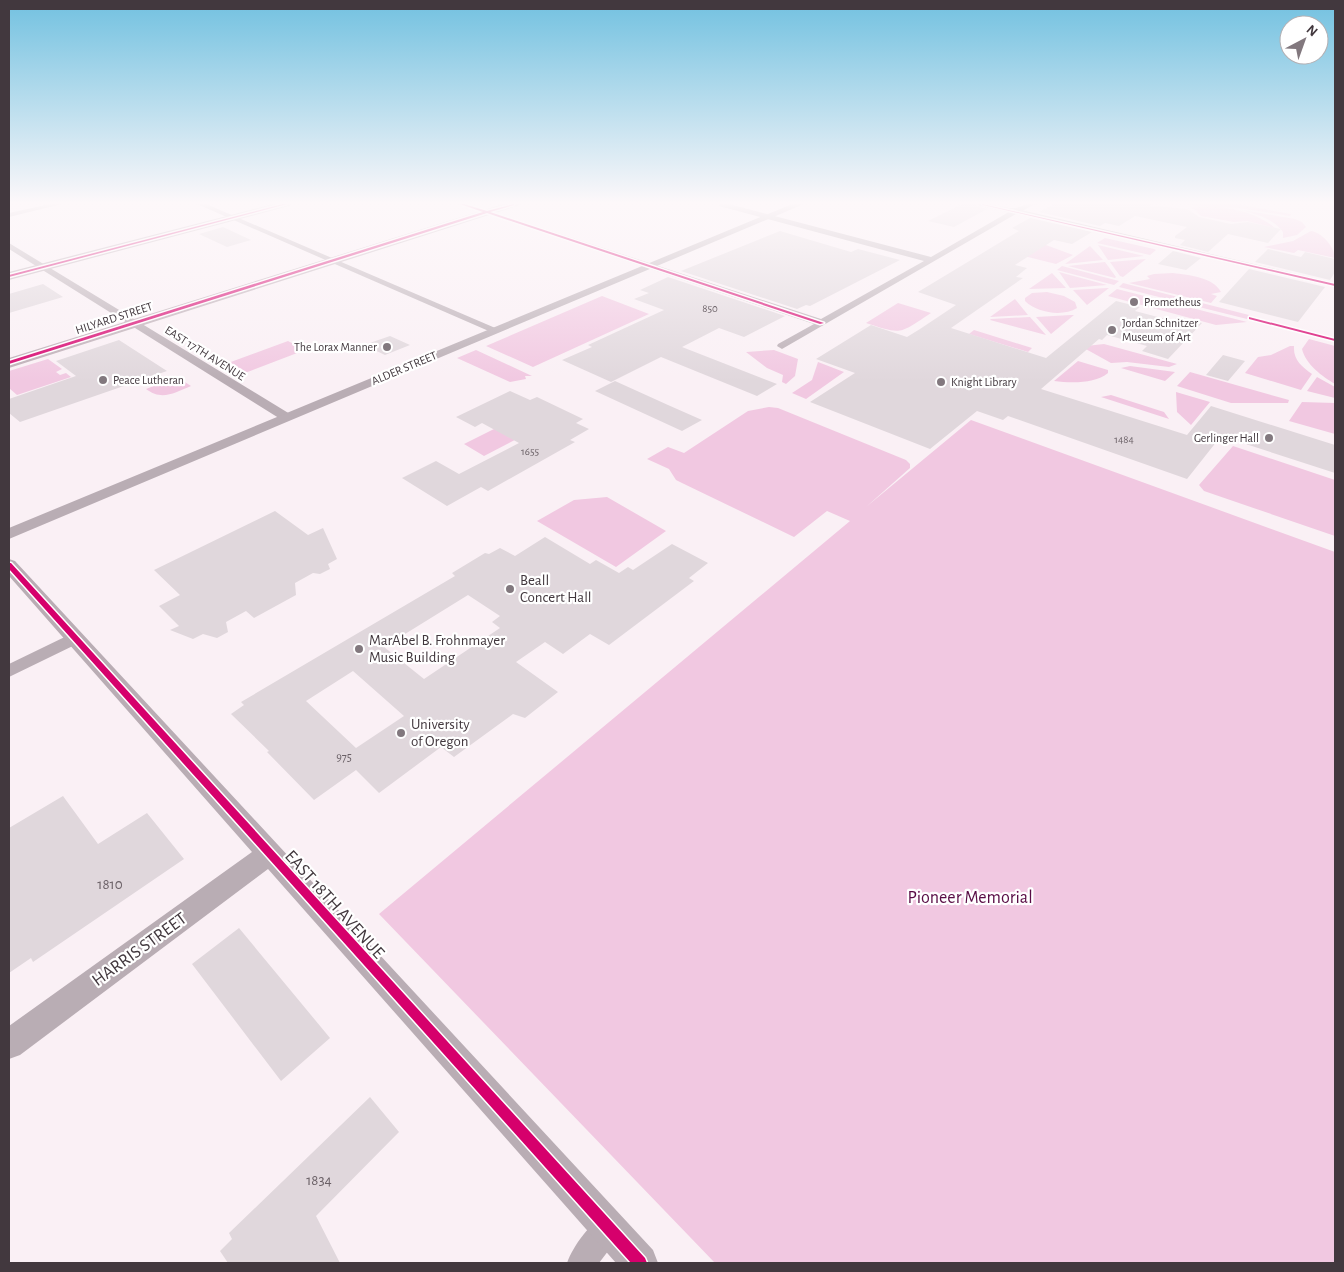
<svg xmlns="http://www.w3.org/2000/svg" width="1344" height="1272" font-family="'Alegreya Sans',sans-serif">
	<rect width="100%" height="100%" fill="#faf0f5"/>
	<path fill="#f1c8e1" d="M1188,204h48l55,10 -1,2 -51,-8 -53,-3z
		M1189,208c26,-5 66,2 86,20l-28,-7 -13,1 -33,-6 -7,-7z
		M1242,210l53,9 7,3 4,5 -9,8 -14,3v-6c-10,-14 -26,-17 -41,-22z
		M1311,231c10,1 24,16 24,27l-37,-8 -4,3 -30,-6 29,-6z
		M1105,238l49,11 2,1 -6,5 -53,-12z
		M1046,245l27,10 -17,9 -44,-11z
		M1098,245l46,11 -36,4z
		M1090,246l13,14 -38,4z
		M1146,259l-23,18 -3,-1 -10,-14z
		M1105,262l11,15 -1,1 -47,-12z
		M1062,266l57,15 -5,4 -57,-15z
		M1059,272l48,13 -37,3z
		M1052,273l14,15 -37,1z
		M1173,273c16,2 40,4 48,19l-10,2 6,2 -6,7 -82,-20 21,-4 -3,-3 7,-2z
		M1123,283l126,32 -2,4 -128,-32z
		M1107,288h2l-22,17 -14,-15z
		M1117,289l130,33 -31,3 -108,-29z
		M1047,292l17,4 11,6 2,6c-14,9 -40,5 -52,-7v-3l7,-5z
		M602,296l47,18 -116,53 -47,-21z
		M1015,299l13,16 -38,2z
		M898,303l33,10c-32,21 -28,22 -65,10z
		M1074,315l-23,19 -15,-17 35,-2z
		M1030,317l16,18 -56,-15 1,-1z
		M974,330l58,18 -4,4 -59,-18z
		M1309,339l26,7v38c-13,-8 -29,-19 -33,-35z
		M288,341l17,9 -60,23 -17,-10z
		M1104,344l73,20 -8,3 -42,-5 -16,1 -27,-15 2,-2z
		M1290,346h4c-1,14 8,21 18,28l-11,16 -56,-17 13,-16 13,-2z
		M476,350l56,26h-7l1,3 -16,3 -53,-24z
		M774,350l24,9 -3,17 -9,8 -4,-2 1,-7 -16,-7 -21,-16z
		M48,359l14,10 -6,3 4,3 6,-2 5,4 -54,18 -8,-7v-17z
		M1078,361l30,9v3c-13,11 -37,10 -54,8z
		M818,362l26,10 -38,27 -14,-6 20,-13z
		M1130,366l45,6 -10,9 -44,-13z
		M1190,372l99,28 -1,3h-57l-54,-17z
		M177,377l14,9c-17,7 -29,15 -45,3z
		M1317,377l18,10v11l-28,-7z
		M1176,392l34,10 -19,23 -14,-13z
		M1111,395l53,17 5,7 -68,-22z
		M1302,402l33,1v31l-46,-13z
		M769,407l9,1 128,52 4,4v4l-44,39 105,-87 364,132v711h-620l-336,-349 471,-393 -23,-10 -33,26 -112,-54 -6,-3 -7,-11 -22,-10 21,-12 16,6 64,-42z
		M508,422l20,11 -44,23 -20,-12z
		M1233,446l102,34v56l-131,-45 -5,-6z
		M607,497l59,34 -50,36 -79,-46 37,-21z"/>
	<path fill="#e0d7dc" fill-rule="evenodd" d="M962,204h14l3,3 8,2 -33,18 -26,-6z
		M1054,204h100l-4,2 29,2 10,2 10,7 32,7 17,-2 33,7 -13,14 -40,-9 -20,18 -28,-7 5,-5 -10,-2v-2l12,-9 -52,-11 -16,10 -14,-3 -5,3 -61,-14z
		M1030,218l62,14 -20,12 -18,-4 -39,25 12,3 -11,9 7,1 -72,50 95,30 70,-57 24,6 -5,4 38,10 5,-4 24,6 -34,36 -26,-8 5,-5 -40,-11 -5,5 -3,-1 -58,50 146,46 24,-29 124,39v28l-114,-37 -34,43 -179,-63 -5,4 -26,-9 -47,38 -120,-47 45,-29 -39,-14 55,-34 36,12 13,-8 36,-24 -38,-13 101,-61 -7,-3z
		M223,227l28,13 -24,7 -28,-13z
		M780,231l71,21 7,-3 42,11 -90,46 -4,-1 -9,4 -116,-38z
		M1268,249l33,8 4,-5 30,7v13l-5,8 -75,-18z
		M1173,251l28,7 -15,12 -28,-6z
		M1249,269l76,18 -27,35 -79,-20z
		M668,277l117,39 -41,21 -25,-9 -37,19 95,37 -20,12 -96,-39 -50,25 -49,-22 30,-13 -4,-2 76,-35 -30,-11 15,-6 -9,-3z
		M43,284l20,13 -54,16v-19z
		M390,336l20,9 -25,10 -21,-10z
		M119,340l48,31 -147,51 -11,-9v-14l67,-23 -20,-15z
		M1223,355l22,6 -17,20 -22,-6z
		M615,381l53,24 34,15 -20,11 -87,-40z
		M510,391l20,9 7,-3 46,22 -7,4 13,6 -19,11 5,2 -87,49 -7,-4 -34,19 -45,-28 34,-17 23,13 60,-31 -37,-20 -7,4 -19,-10z
		M275,511l33,24 15,-7 14,31 -9,5 2,5 -10,5 -7,-1 -18,10 1,12 -42,23 -8,-7 -20,11 2,10 -11,6 -14,-4 -10,5 -23,-9 9,-4 -20,-20 21,-11 -26,-25z
		M545,537l45,27 6,-4 23,13 9,-6 5,3 39,-26 36,19 -19,15 5,3 -85,64 -19,-11 -27,20 -18,-12 -29,20 42,30 -33,26 -12,-4 -59,43 -13,-10 -62,46 -23,-23 -42,30 -47,-48 2,-1 -38,-37 13,-9 -3,-3 214,-126 -3,-3 33,-20 4,1 11,-6 15,8zM468,595l32,21 -8,6 8,6 -76,51 -40,-32zM353,671l51,45 -48,32 -50,-47z
		M63,796l35,48 49,-31 37,46 -151,103 -2,-4 -22,15v-145z
		M239,928l91,110 -49,43 -89,-117z
		M370,1097l29,35 -83,84 24,47h-112l-8,-12 12,-12 -3,-6z"/>
	<g fill="none" stroke-linecap="round" stroke-linejoin="round">
		<path fill="#b9adb4" fill-rule="evenodd" d="M1017,209l318,74v4l-320,-75z"/>
		<path fill="#b9adb4" fill-rule="evenodd" d="M50,204h12l-53,13v-4z
			M197,204h9l294,126 -5,3 -4,-1z
			M458,204h10l353,115 103,-58 -205,-55v-2h10l202,53 83,-48 7,2 -239,138 -5,-3 1,-2 36,-20z
			M9,243l281,171 2,3 -2,3h-8l-273,-171z
			M75,632l6,2 2,4 -2,4 -72,35v-13z
			M608,1214l10,4 4,10 -4,10 -19,25h-32c6,-17 24,-42 41,-49z"/>
		<path fill="#b9adb4" fill-rule="evenodd" d="M792,204h12l-795,335v-11z
			M978,204c14,-2 27,5 37,4 8,-1 10,-5 20,-4l-18,10 -37,-8z
			M9,559l6,2 638,689 5,13h-42l-348,-394 -248,186 -11,4v-33l243,-174 -243,-276z"/>
		<path fill="#bdaeb6" fill-rule="evenodd" d="M273,204h18l-2,2 -280,74v-8z
			M503,204h16l-2,2 -508,162v-10z"/>
		<defs>
			<path id="cycleway" d="M283,204h4l-278,73v-2z
				M460,204h4l23,7 27,-7v1l-24,7 334,111 -4,1 -333,-111 -478,151v-3l474,-149z
				M982,204l353,80v2l-352,-81z
				M1249,317l86,22v2l-86,-22z
				M9,563h2l634,695 2,5h-16l-622,-694z"/>
		</defs>
		<use href="#cycleway" stroke="#fff" stroke-width="3"/>
		<use href="#cycleway" fill="#d6006c" fill-rule="evenodd"/>
	</g>
	<linearGradient id="sky" x2="0" y2="1"><stop stop-color="#72c1e0"/><stop offset="0.53" stop-color="#fdf8fa"/><stop offset="1" stop-color="#fdf8fa" stop-opacity="0"/></linearGradient>
	<rect width="1344" height="382" fill="url(#sky)"/>
	<g fill="#82787e" stroke="#fff" stroke-width="2">
		<circle cx="1134" cy="302" r="5"/>
		<circle cx="1112" cy="330" r="5"/>
		<circle cx="387" cy="347" r="5"/>
		<circle cx="103" cy="380" r="5"/>
		<circle cx="941" cy="382" r="5"/>
		<circle cx="1269" cy="438" r="5"/>
		<circle cx="510" cy="589" r="5"/>
		<circle cx="359" cy="649" r="5"/>
		<circle cx="401" cy="733" r="5"/>
	</g>
	<g text-anchor="middle" stroke-width="4.5" stroke-linejoin="round" paint-order="stroke">
		<g font-size="11" fill="#6a6066">
			<text x="710" y="312">850</text>
			<text x="1124" y="443">1484</text>
			<text x="530" y="455">1655</text>
		</g>
		<g font-size="12" fill="#42383e" stroke="#fff" text-anchor="start">
			<text x="1144" y="306">Prometheus</text>
			<text x="1122" y="327">Jordan Schnitzer<tspan x="1122" dy="14">Museum of Art</tspan></text>
			<text x="377" y="351" text-anchor="end">The Lorax Manner</text>
			<text x="113" y="384">Peace Lutheran</text>
			<text x="951" y="386">Knight Library</text>
			<text x="1259" y="442" text-anchor="end">Gerlinger Hall</text>
		</g>
		<g font-size="12" fill="#42383e" stroke="#fff">
			<text transform="translate(114 318) rotate(-18)" y="4">HILYARD STREET</text>
			<text transform="translate(205 353) rotate(32)" y="4">EAST 17TH AVENUE</text>
			<text transform="translate(404 368) rotate(-23)" y="4">ALDER STREET</text>
		</g>
		<g font-size="12" fill="#6a6066">
			<text x="344" y="761">975</text>
		</g>
		<g font-size="15" fill="#42383e" stroke="#fff" text-anchor="start">
			<text x="520" y="585">Beall<tspan x="520" dy="17">Concert Hall</tspan></text>
			<text x="369" y="645">MarAbel B. Frohnmayer<tspan x="369" dy="17">Music Building</tspan></text>
			<text x="411" y="729">University<tspan x="411" dy="17">of Oregon</tspan></text>
		</g>
		<g font-size="15" fill="#6a6066">
			<text x="110" y="889">1810</text>
			<text x="319" y="1185">1834</text>
		</g>
		<g font-size="18" fill="#590c45" stroke="#fff">
			<text x="970" y="903">Pioneer Memorial</text>
		</g>
		<g font-size="18" fill="#42383e" stroke="#fff">
			<text transform="translate(335 904) rotate(48)" y="6">EAST 18TH AVENUE</text>
			<text transform="translate(139 949) rotate(-36)" y="6">HARRIS STREET</text>
		</g>
	</g>
	<rect width="1344" height="1272" fill="none" stroke="#42383e" stroke-width="20"/>
	<g transform="translate(1304 40) rotate(41)"><circle r="24" fill="#ffffff" stroke="#b3afb2"/>
	<path d="M0-4L9 19L0 12L-9 19Z" fill="#82787e"/>
	<text y="-8" font-size="14" font-weight="bold" text-anchor="middle" fill="#42383e">N</text>
	</g>
</svg>
